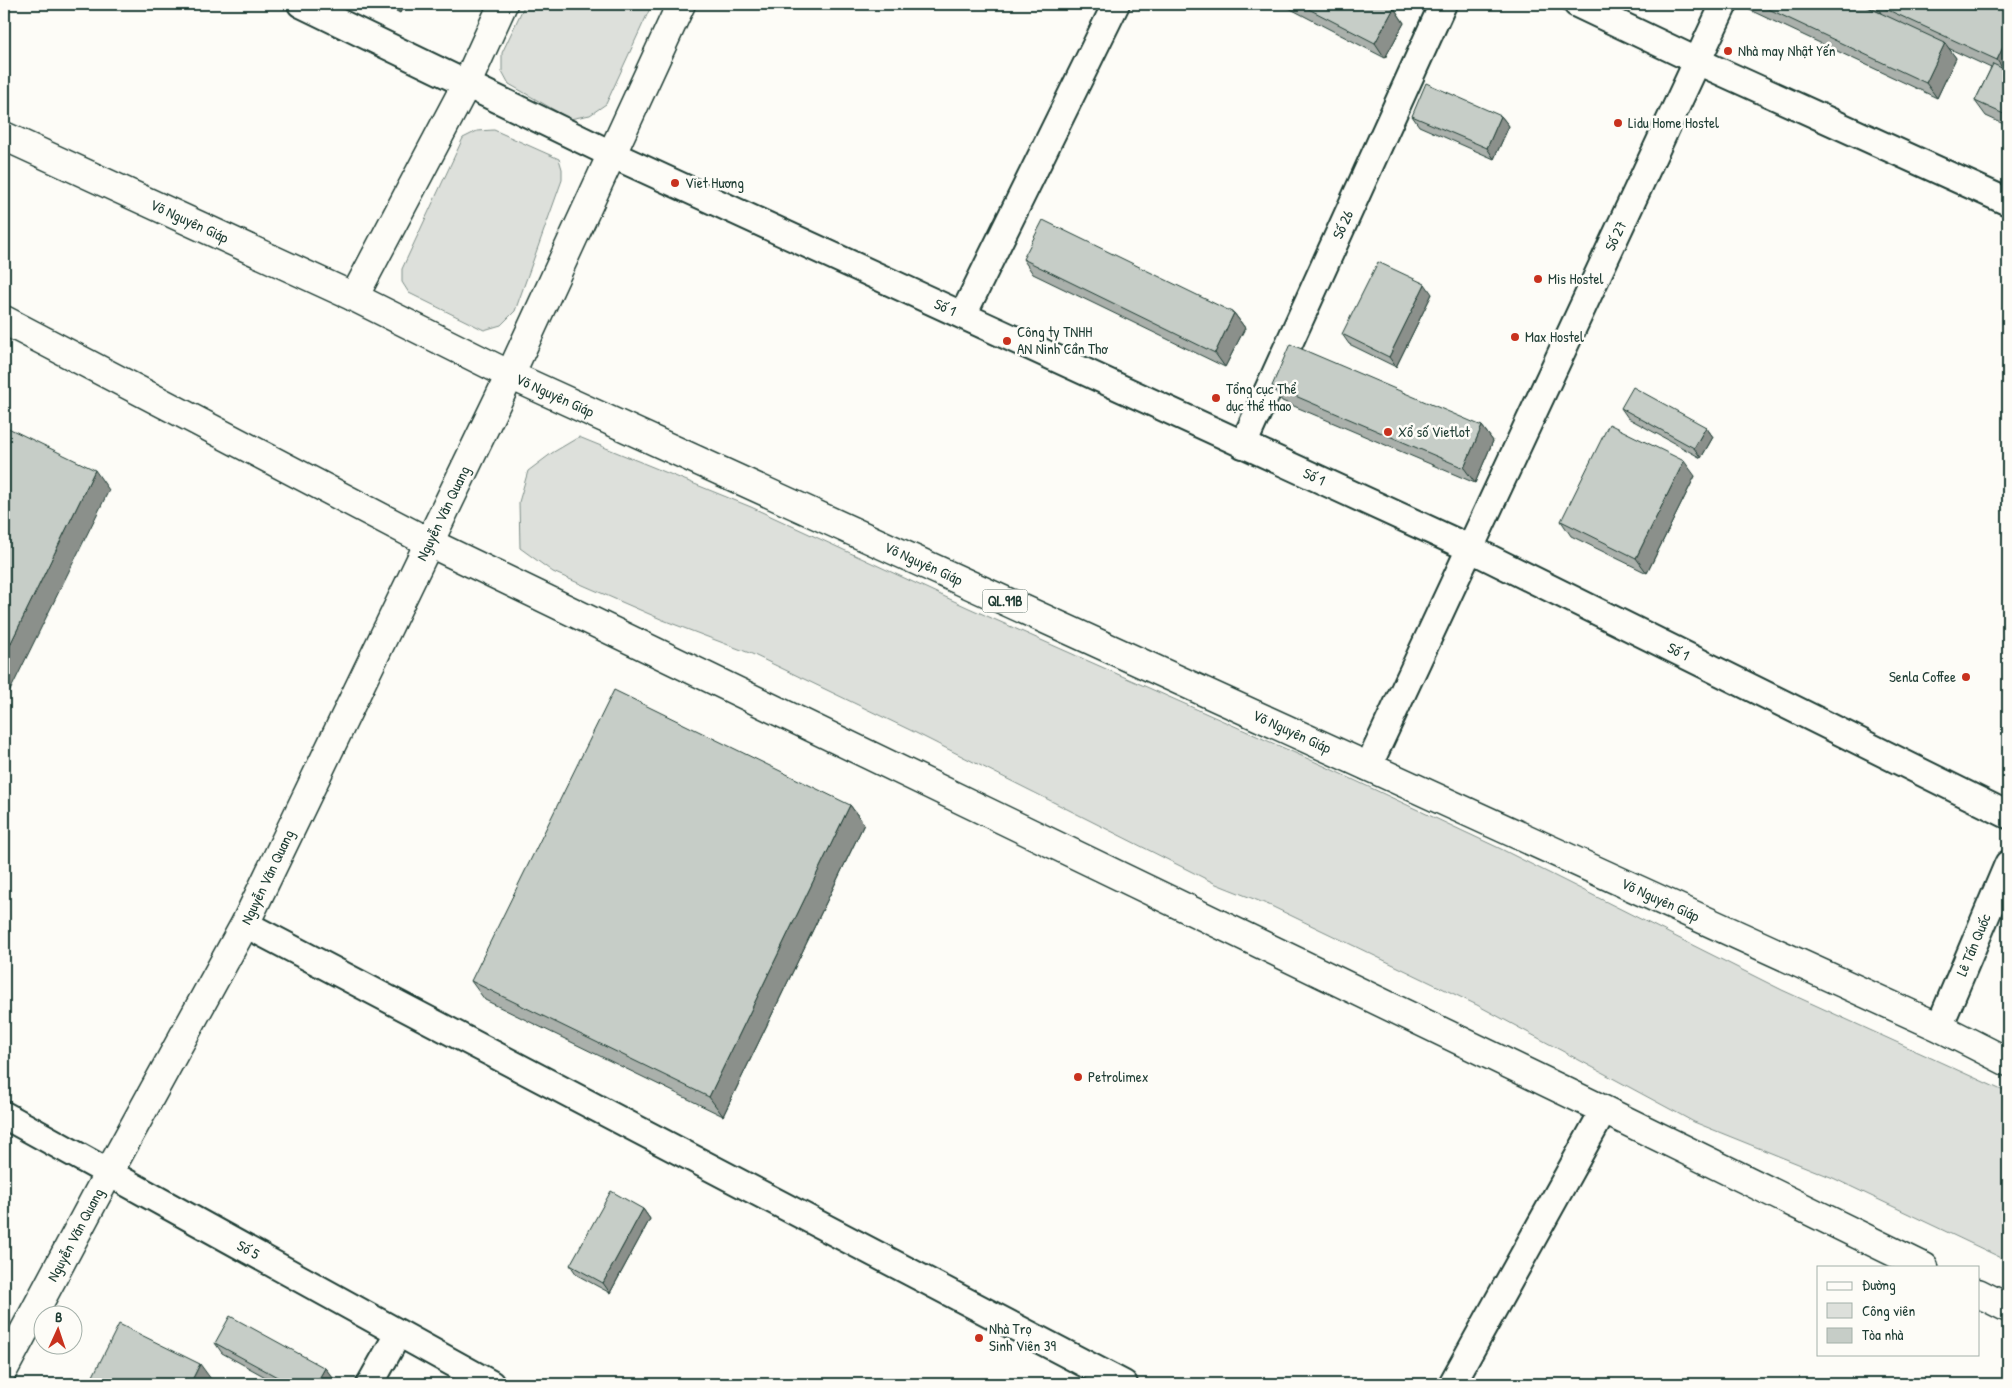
<svg xmlns="http://www.w3.org/2000/svg" width="2012" height="1388" font-family="'Patrick Hand',sans-serif">
	<rect width="100%" height="100%" fill="#fdfcf7"/>
	<filter id="ink" filterUnits="userSpaceOnUse"><feTurbulence type="fractalNoise" baseFrequency=".02" numOctaves="2"/><feDisplacementMap in="SourceGraphic" scale="10" xChannelSelector="R" yChannelSelector="G"/><feConvolveMatrix kernelMatrix="1 2 1 2 8 2 1 2 1" color-interpolation-filters="sRGB"/></filter>
	<g filter="url(#ink)">
		<path fill="#dde0db" stroke="#7e8e88" d="M525,4h127l-46,100 -16,11 -20,4 -61,-35 -7,-13v-18z
			M494,130l65,29 3,10v11l-47,131 -14,14 -17,5 -75,-37 -7,-11v-13l61,-131 14,-7z
			M579,437l172,70 218,101 353,157 177,83 283,142 226,103v168l-175,-83 -139,-56 -217,-117 -208,-100 -53,-21 -306,-154 -158,-76 -89,-34 -110,-48 -33,-24 -1,-46 9,-31 24,-18z"/>
		<g fill="none" stroke-linecap="round" stroke-linejoin="round">
			<defs>
				<g id="street">
					<path id="s1" d="M301,4l310,150 858,394 539,267"/>
					<path d="M1577,4l120,57 311,141"/>
					<path d="M963,315l153,-311"/>
					<path id="s2" d="M1243,445l200,-441"/>
					<path id="s3" d="M1368,767l356,-763"/>
					<path d="M245,924l879,460"/>
					<path id="s4" d="M1939,1027l69,-163"/>
					<path id="s5" d="M4,1115l487,269"/>
					<path d="M370,1384l28,-50"/>
					<path d="M1452,1384l152,-274"/>
				</g>
				<g id="secondary">
					<path d="M354,297l113,-214 36,-79"/>
					<path id="s6" d="M4,1369l105,-197 136,-248 265,-549 171,-371"/>
				</g>
				<g id="highway">
					<path id="s7" d="M4,136l350,161 156,78 1429,652 69,35"/>
					<path d="M4,320l426,223 1174,567 320,157"/>
					<path d="M1978,1293l30,15"/>
				</g>
			</defs>
			<use href="#street" stroke="#1f3d34" stroke-width="30"/>
			<use href="#secondary" stroke="#1f3d34" stroke-width="31"/>
			<use href="#highway" stroke="#1f3d34" stroke-width="31"/>
			<use href="#street" stroke="#fdfcf7" stroke-width="26"/>
			<use href="#secondary" stroke="#fdfcf7" stroke-width="28"/>
			<use href="#highway" stroke="#fdfcf7" stroke-width="28"/>
		</g>
		<path fill="#aab0ab" stroke="#1f3d34" d="M382,4h22l-4,9z
			M1281,4h104l9,4 10,15 -19,35z
			M1737,4h124l20,9 -1,-2 -17,-7h139l6,3v119l-22,-10 -11,-15 16,-33 -43,-20 8,10 -19,40z
			M1412,116h89l8,10 -15,33 -75,-33z
			M1023,259l211,54 11,15 -20,39 -192,-93z
			M1432,294l-36,73 -47,-23 -7,-10z
			M1272,386l210,40 11,15 -18,42 -193,-82z
			M1621,408l85,19 7,10 -12,21 -73,-40z
			M1695,476l-48,97 -76,-37 -10,-15z
			M850,805l14,19 -141,292 -238,-116 -14,-19z
			M643,1209l7,10 -40,74 -33,-18 -7,-10z
			M215,1343l110,25 8,10 -4,6h-51l-56,-31z"/>
		<path fill="#8b908b" stroke="#1f3d34" d="M393,4h11l-4,9z
			M1394,8l10,15 -19,35 -10,-15z
			M2008,36v37l-1,2 -10,-15z
			M1945,43l11,15 -19,40 -11,-15z
			M1501,116l8,10 -15,33 -7,-11z
			M1425,284l7,10 -36,73 -7,-10z
			M1234,313l11,15 -20,39 -10,-14z
			M1482,426l11,15 -18,42 -11,-15z
			M1706,427l7,10 -12,21 -7,-10z
			M1684,461l11,15 -48,97 -11,-15z
			M95,470l14,20 -105,213v-46z
			M850,805l14,19 -141,292 -14,-19z
			M643,1209l7,10 -40,74 -7,-10z
			M200,1364l11,15 -3,5h-18z
			M325,1368l8,10 -4,6h-13z"/>
		<path fill="#c6cdc7" stroke="#1f3d34" d="M1299,4h86l9,4 -19,35z
			M1758,4h103l84,39 -19,40z
			M1875,4h127l6,3v29l-11,24z
			M1993,64l15,7v45l-33,-15z
			M1426,83l75,33 -14,32 -75,-32z
			M1043,220l191,93 -19,40 -192,-94z
			M1378,262l47,22 -36,73 -47,-23z
			M1290,344l192,82 -18,42 -192,-82z
			M1633,387l73,40 -12,21 -73,-40z
			M1609,424l75,37 -48,97 -75,-37z
			M4,426l91,44 -91,187z
			M614,690l236,115 -141,292 -238,-116z
			M611,1191l32,18 -40,74 -33,-18z
			M230,1316l95,52 -9,16h-26l-75,-41z
			M119,1324l81,40 -10,20h-101z"/>
	</g>
	<g fill="#c8321e" stroke="#fdfcf7" stroke-width="2">
		<circle cx="1728" cy="51" r="5"/>
		<circle cx="1618" cy="123" r="5"/>
		<circle cx="675" cy="183" r="5"/>
		<circle cx="1538" cy="279" r="5"/>
		<circle cx="1515" cy="337" r="5"/>
		<circle cx="1007" cy="341" r="5"/>
		<circle cx="1216" cy="398" r="5"/>
		<circle cx="1388" cy="432" r="5"/>
		<circle cx="1966" cy="677" r="5"/>
		<circle cx="1078" cy="1077" r="5"/>
		<circle cx="979" cy="1338" r="5"/>
	</g>
	<g text-anchor="middle" stroke-width="5" stroke-linejoin="round" paint-order="stroke">
		<rect fill="#fdfcf7" stroke="#62766e" stroke-width="1" x="982.5" y="589.5" width="45" height="23" rx="4"/>
		<g font-size="14" font-weight="bold" fill="#1f3d34">
			<text x="1005" y="606">QL.91B</text>
		</g>
		<g font-size="15" fill="#1f3d34" stroke="#fdfcf7" text-anchor="start">
			<text x="1738" y="56">Nhà may Nhật Yến</text>
			<text x="1628" y="128">Lidu Home Hostel</text>
			<text x="685" y="188">Viet Hương</text>
			<text x="1548" y="284">Mis Hostel</text>
			<text x="1017" y="337">Công ty TNHH<tspan x="1017" dy="17">AN Ninh Cần Thơ</tspan></text>
			<text x="1525" y="342">Max Hostel</text>
			<text x="1226" y="394">Tổng cục Thể<tspan x="1226" dy="17">dục thể thao</tspan></text>
			<text x="1398" y="437">Xổ số Vietlot</text>
			<text x="1956" y="682" text-anchor="end">Senla Coffee</text>
			<text x="1088" y="1082">Petrolimex</text>
			<text x="989" y="1334">Nhà Trọ<tspan x="989" dy="17">Sinh Viên 39</tspan></text>
		</g>
		<g font-size="15" fill="#1f3d34" stroke="#fdfcf7">
			<text dy="5" stroke="none"><textPath href="#s7" startOffset="204">Võ Nguyên Giáp</textPath></text>
			<text dy="5" stroke="none"><textPath href="#s2" startOffset="242">Số 26</textPath></text>
			<text dy="5" stroke="none"><textPath href="#s3" startOffset="586">Số 27</textPath></text>
			<text dy="5" stroke="none"><textPath href="#s1" startOffset="712">Số 1</textPath></text>
			<text dy="5" stroke="none"><textPath href="#s7" startOffset="609">Võ Nguyên Giáp</textPath></text>
			<text dy="5" stroke="none"><textPath href="#s1" startOffset="1118">Số 1</textPath></text>
			<text dy="5" stroke="none"><textPath href="#s6" startOffset="962">Nguyễn Văn Quang</textPath></text>
			<text dy="5" stroke="none"><textPath href="#s7" startOffset="1014">Võ Nguyên Giáp</textPath></text>
			<text dy="5" stroke="none"><textPath href="#s1" startOffset="1522">Số 1</textPath></text>
			<text dy="5" stroke="none"><textPath href="#s7" startOffset="1419">Võ Nguyên Giáp</textPath></text>
			<text dy="5" stroke="none"><textPath href="#s6" startOffset="558">Nguyễn Văn Quang</textPath></text>
			<text dy="5" stroke="none"><textPath href="#s7" startOffset="1824">Võ Nguyên Giáp</textPath></text>
			<text dy="5" stroke="none"><textPath href="#s4" startOffset="89">Lê Tấn Quốc</textPath></text>
			<text dy="5" stroke="none"><textPath href="#s6" startOffset="152">Nguyễn Văn Quang</textPath></text>
			<text dy="5" stroke="none"><textPath href="#s5" startOffset="279">Số 5</textPath></text>
		</g>
	</g>
	<rect width="2012" height="1388" fill="none" stroke="#fdfcf7" stroke-width="20"/>
	<rect x="10" y="10" width="1992" height="1368" fill="none" stroke="#1f3d34" stroke-width="2" filter="url(#ink)"/>
	<rect x="1817" y="1266" width="162" height="90" fill="#fdfcf7" stroke="#a4b0a9"/>
	<rect x="1827" y="1282" width="25" height="8" fill="#fdfcf7" stroke="#a4b0a9"/>
	<text x="1862" y="1290" font-size="15" fill="#1f3d34">Đường</text>
	<rect x="1827" y="1303" width="25" height="15" fill="#dde0db" stroke="#a4b0a9"/>
	<text x="1862" y="1316" font-size="15" fill="#1f3d34">Công viên</text>
	<rect x="1827" y="1328" width="25" height="15" fill="#c6cdc7" stroke="#a4b0a9"/>
	<text x="1862" y="1340" font-size="15" fill="#1f3d34">Tòa nhà</text>
	<g transform="translate(58 1330) rotate(3)"><circle r="24" fill="#fdfcf7" stroke="#a4b0a9"/>
	<path d="M0-4L9 19L0 12L-9 19Z" fill="#c8321e"/>
	<text y="-8" font-size="14" font-weight="bold" text-anchor="middle" fill="#1f3d34">B</text>
	</g>
</svg>
